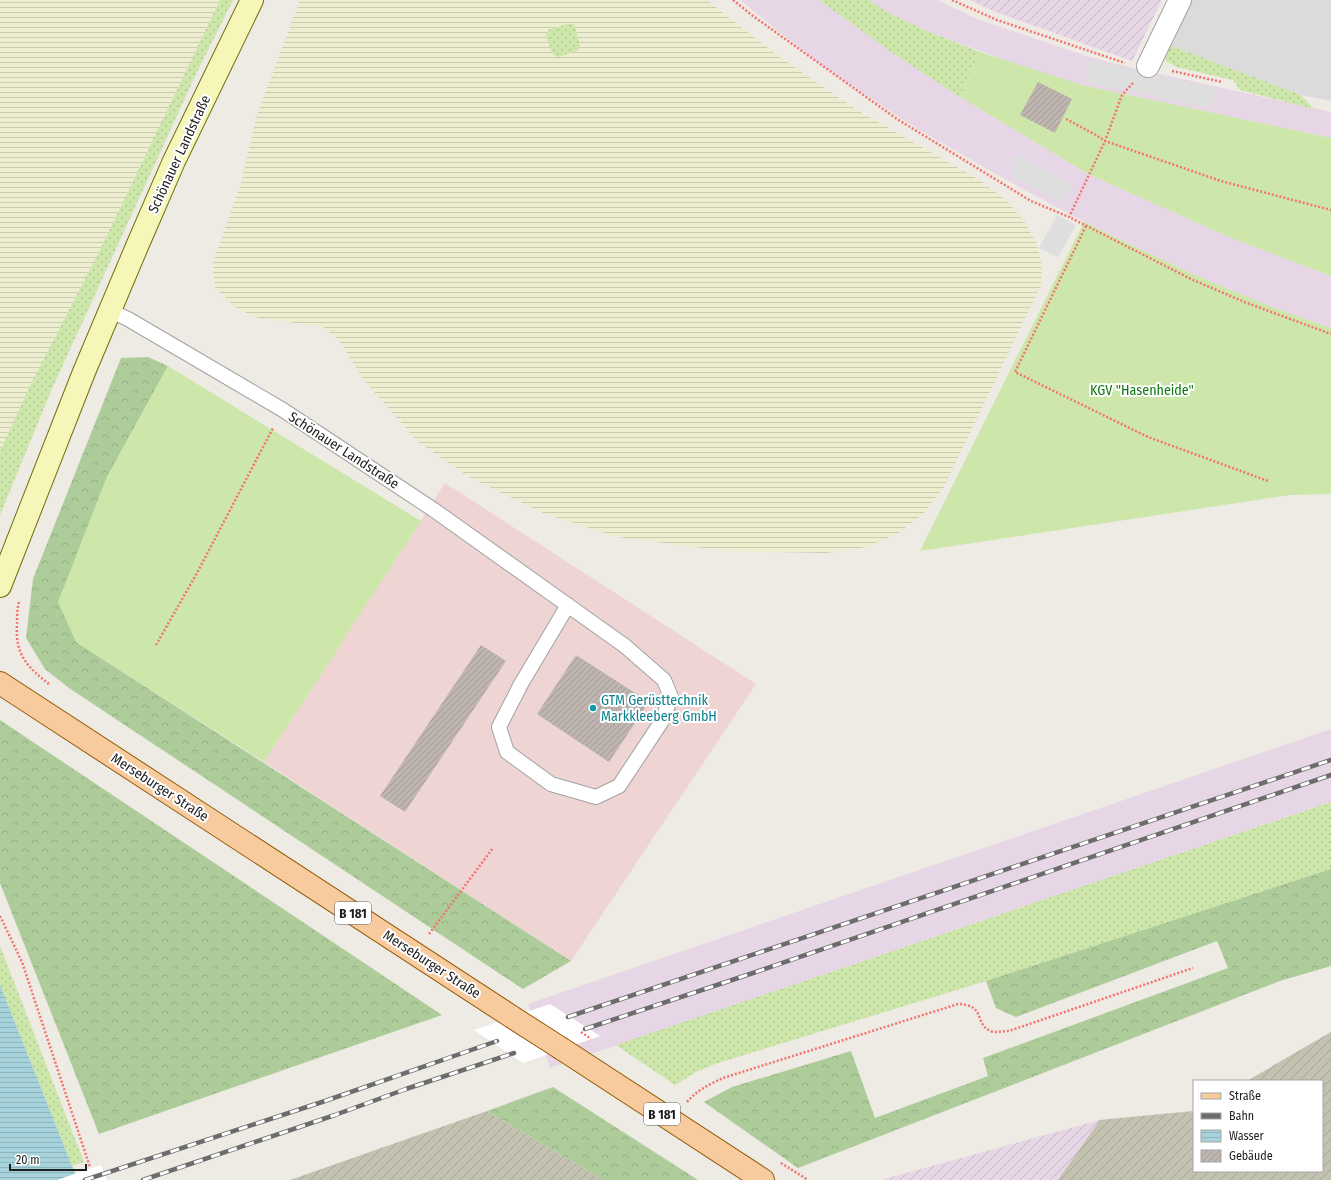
<svg xmlns="http://www.w3.org/2000/svg" width="1331" height="1180" font-family="'Fira Sans Condensed',sans-serif">
	<defs>
		<pattern id="industrial-furrows" width="10" height="10" patternUnits="userSpaceOnUse"><rect width="10" height="10" fill="#e7d6e5"/><path d="M-1 1l2-2M0 10L10 0M9 11l2-2" fill="none" stroke="#c6b7c4"/></pattern>
		<pattern id="construction-furrows" width="10" height="10" patternUnits="userSpaceOnUse"><rect width="10" height="10" fill="#c3c1b0"/><path d="M-1 1l2-2M0 10L10 0M9 11l2-2" fill="none" stroke="#a7a597"/></pattern>
		<pattern id="farmland-rules" width="6" height="5" patternUnits="userSpaceOnUse"><rect width="6" height="5" fill="#ededd0"/><path d="M0 2.5h6" fill="none" stroke="#cbcbb2"/></pattern>
		<pattern id="grass-dots" width="8" height="8" patternUnits="userSpaceOnUse"><rect width="8" height="8" fill="#cde7ab"/><path d="M2 2h.1M6 6h.1" fill="none" stroke="#b0c693" stroke-width="1.8" stroke-linecap="round"/></pattern>
		<pattern id="forest-crowns" width="20" height="18" patternUnits="userSpaceOnUse"><rect width="20" height="18" fill="#adcc9a"/><path d="M2 6a3 3 0 1 1 6 0M12 15a3 3 0 1 1 6 0" fill="none" stroke="#94af84"/></pattern>
		<pattern id="water-rules" width="6" height="5" patternUnits="userSpaceOnUse"><rect width="6" height="5" fill="#a6d3db"/><path d="M0 2.5h6" fill="none" stroke="#8eb5bc"/></pattern>
		<pattern id="building-hatch" width="6" height="6" patternUnits="userSpaceOnUse"><rect width="6" height="6" fill="#bfb5b0"/><path d="M-1 1l2-2M0 6l6-6M5 7l2-2" fill="none" stroke="#a49b97"/></pattern>
	</defs>
	<rect width="100%" height="100%" fill="#eeeae4"/>
	<path fill="#dcdbdb" d="M1186,0h145v101l-30,-6 -135,-51z"/>
	<path fill="#efd4d4" d="M445,483l311,201 -185,277 -307,-199z"/>
	<path fill="url(#industrial-furrows)" d="M970,0h192l-30,61 -139,-50z
		M1331,1032v148h-450l219,-60 94,-9v60h128v-90h-75z"/>
	<path fill="#e7d6e5" d="M740,0h79l75,54 66,43 130,78 139,62 102,39v52l-62,-22 -81,-34 -104,-50 -90,-49 -86,-50 -92,-62z
		M868,0h69l40,19 112,38 43,11 199,44v26l-249,-53 -47,-14 -106,-39 -36,-17z
		M1331,729v73l-781,266 -22,-64z"/>
	<path fill="url(#construction-furrows)" d="M1331,1032v148h-273l42,-60 94,-9v60h128v-90h-75z
		M487,1111l117,69h-314z"/>
	<path fill="url(#farmland-rules)" d="M0,0h220l-120,250 -68,132 -32,69z
		M300,0h407l71,56 79,54 124,71 25,19 18,21 12,21 6,22 -1,21 -97,202 -22,28 -25,19 -31,13 -40,6 -101,-2 -107,-14 -75,-24 -72,-35 -53,-36 -55,-63 -24,-39 -16,-13 -69,-10 -20,-11 -19,-18 -2,-26 27,-76 17,-71z"/>
	<path fill="url(#grass-dots)" d="M220,0h13l-37,74 -145,317 -51,124v-64l32,-69 68,-132z
		M819,0h49l25,15 36,17 51,20 -20,45 -66,-43z
		M567,24h7l6,21 -2,5 -19,7 -6,-2 -7,-19 2,-6z
		M1166,44l135,51 13,14 -74,-19 -7,-10 -57,-13 -10,-6 -3,-9z
		M1331,802v67l-345,112 -271,83 -19,8 -21,13 -59,-40z
		M0,946l84,216 -12,4 -72,-181z"/>
	<path fill="url(#forest-crowns)" d="M148,357l20,9 -62,113 -30,163 495,319 -48,28 -454,-301 -24,-19 -19,-31 7,-59 88,-221z
		M0,720l442,295 -343,119 -99,-251z
		M1331,869v97l-51,15 -482,187 -94,-66 28,-15 119,-36 24,67 113,-42 -5,-18 245,-90 -11,-27 -201,76 -20,-9 -10,-27z
		M553,1087l145,93h-94l-117,-69z"/>
	<path fill="#cde7ab" d="M980,52l102,33 249,53v138l-102,-39 -139,-62 -130,-78z
		M1084,222l104,50 81,34 62,22v166l-41,1 -370,56z
		M168,366l253,155 -157,241 -188,-120 -18,-40 48,-123z"/>
	<path fill="#dedede" d="M1089,60l127,28 -4,21 -126,-27z
		M1015,154l58,31 -10,18 -52,-27z
		M1057,215l19,10 -18,32 -19,-9z"/>
	<path fill="url(#water-rules)" d="M0,985l72,181 6,14h-78z"/>
	<path fill="#fff" d="M550,1004l50,32 -77,27 -49,-33z
		M101,1165l6,15h-50z"/>
	<path fill="url(#building-hatch)" d="M1038,82l34,17 -17,34 -35,-18z
		M481,645l25,16 -101,151 -25,-16z
		M576,655l73,47 -40,60 -72,-48z"/>
	<g fill="none" stroke-linecap="round" stroke-linejoin="round">
		<defs>
			<path id="lane" d="M109,310l19,9 155,91 151,100 191,136 39,34 7,17 -9,24 -43,65 -23,11 -45,-13 -44,-32 -8,-25 22,-43 47,-79"/>
			<path id="street" d="M1148,66l32,-66"/>
			<path id="secondary" d="M0,586l84,-214 54,-128 36,-83 78,-161"/>
			<path id="primary" d="M0,683l512,334
				M562,1049l201,131"/>
		</defs>
		<use href="#lane" stroke="#a2a2a2" stroke-width="16"/>
		<use href="#street" stroke="#a2a2a2" stroke-width="24"/>
		<use href="#secondary" stroke="#6d7108" stroke-width="24"/>
		<use href="#primary" stroke="#925905" stroke-width="24"/>
		<path stroke="#f5726e" stroke-width="2.5" stroke-dasharray="2 2" stroke-linecap="butt" d="M733,0l20,16 144,103 134,82 38,16
			M952,0l45,20 128,43
			M1172,71l50,11
			M1133,83l-11,12 -17,46 -36,76 124,63 54,23 84,31
			M1066,119l30,16 9,6 116,40 110,29
			M1086,226l-71,146 133,65 120,44
			M19,602c-2,7 -2,15 -2,22 -2,32 10,42 33,61
			M156,645l41,-72 76,-145
			M0,916l22,46 68,205
			M429,934l64,-86
			M687,1102c10,-12 23,-18 36,-24l235,-74c28,1 16,19 32,27 5,2 14,0 19,0l184,-63
			M781,1163l27,17"/>
		<use href="#lane" stroke="#fff" stroke-width="14"/>
		<use href="#street" stroke="#fff" stroke-width="22"/>
		<use href="#secondary" stroke="#f7f6b9" stroke-width="22"/>
		<use href="#primary" stroke="#f8cb9f" stroke-width="22"/>
		<defs>
			<path id="rail" d="M568,1017l763,-257
				M585,1029l168,-56 578,-198
				M85,1180l240,-79 172,-60
				M143,1180l192,-65 71,-26 108,-36"/>
		</defs>
		<use href="#rail" stroke="#6c6c6c" stroke-width="4.5"/>
		<use href="#rail" stroke="#fff" stroke-width="3" stroke-dasharray="9" stroke-linecap="butt"/>
		<defs>
			<path id="primary-bridge" d="M512,1017l50,32"/>
		</defs>
		<use href="#primary-bridge" stroke="#925905" stroke-width="24" stroke-linecap="butt"/>
		<path stroke="#f5726e" stroke-width="2.5" stroke-dasharray="2 2" stroke-linecap="butt" d="M581,1032l10,7"/>
		<use href="#primary-bridge" stroke="#f8cb9f" stroke-width="22"/>
	</g>
	<circle fill="#0f9aa8" stroke="#fff" stroke-width="1.5" cx="593" cy="708" r="4"/>
	<g text-anchor="middle" stroke-width="4" stroke-linejoin="round" paint-order="stroke">
		<g fill="#fff" stroke="#626262" stroke-width="1">
			<rect x="335" y="902" width="36" height="22" rx="3"/>
			<rect x="644" y="1103" width="36" height="22" rx="3"/>
		</g>
		<g font-size="13" font-weight="bold" fill="#1e1e1e">
			<text x="353" y="918">B 181</text>
			<text x="662" y="1119">B 181</text>
		</g>
		<g font-size="14" fill="#1e1e1e" stroke="#fff">
			<text transform="translate(179 154) rotate(-65)" y="5">Schönauer Landstraße</text>
			<text transform="translate(344 450) rotate(33)" y="5">Schönauer Landstraße</text>
			<text transform="translate(160 787) rotate(33)" y="5">Merseburger Straße</text>
			<text transform="translate(432 964) rotate(33)" y="5">Merseburger Straße</text>
		</g>
		<g font-size="14" fill="#0f7810" stroke="#fff">
			<text x="1142" y="395">KGV "Hasenheide"</text>
		</g>
		<g font-size="14" fill="#0d838f" stroke="#fff" text-anchor="start">
			<text x="601" y="705">GTM Gerüsttechnik<tspan x="601" dy="16">Markkleeberg GmbH</tspan></text>
		</g>
	</g>
	<rect x="1193" y="1080" width="130" height="92" fill="#ffffff" stroke="#a5a5a5"/>
	<rect x="1201" y="1093" width="20" height="6" fill="#f8cb9f" stroke="#a5a5a5"/>
	<text x="1229" y="1100" font-size="12" fill="#1e1e1e">Straße</text>
	<rect x="1201" y="1113" width="20" height="6" fill="#6c6c6c" stroke="#a5a5a5"/>
	<text x="1229" y="1120" font-size="12" fill="#1e1e1e">Bahn</text>
	<rect x="1201" y="1130" width="20" height="12" fill="url(#water-rules)" stroke="#a5a5a5"/>
	<text x="1229" y="1140" font-size="12" fill="#1e1e1e">Wasser</text>
	<rect x="1201" y="1150" width="20" height="12" fill="url(#building-hatch)" stroke="#a5a5a5"/>
	<text x="1229" y="1160" font-size="12" fill="#1e1e1e">Gebäude</text>
	<path d="M10 1164v6h76v-6" fill="none" stroke="#1e1e1e" stroke-width="2"/>
	<text x="16" y="1164" font-size="12" fill="#1e1e1e" stroke="#ffffff" stroke-width="3" paint-order="stroke">20 m</text>
</svg>
